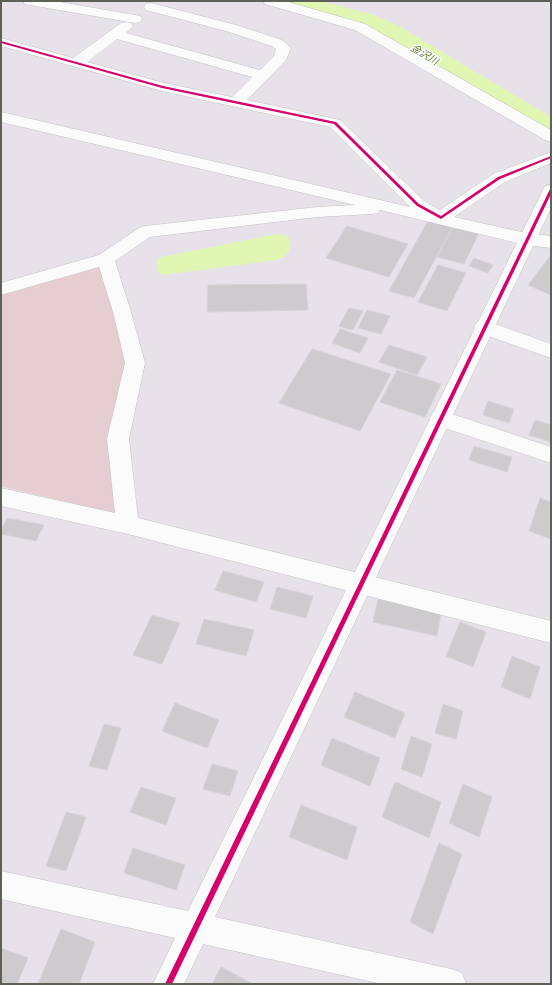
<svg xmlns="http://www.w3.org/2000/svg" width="552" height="985" font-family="Lato,'Noto Sans JP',sans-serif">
	<rect width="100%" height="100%" fill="#e7e2e9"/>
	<path fill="#e6cdd2" d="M102,263l28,101 -10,151 -119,-29v-193z"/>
	<path fill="#e2f6b3" d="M284,1c30,0 79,16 106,29l-5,2 -15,-7z
		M410,42l25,15 -7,3 -25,-16z
		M441,60l40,25 -6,2 -42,-24z
		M492,90l59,35v7l-65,-39z
		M277,234l11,2c4,15 2,19 -12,24l-113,15 -5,-3 -1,-12 4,-3z"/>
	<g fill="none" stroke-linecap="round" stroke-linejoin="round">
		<path fill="#e2f6b3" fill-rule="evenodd" d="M277,1h43l54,14 25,11 152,91v22l-11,-3 -159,-98 -25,-11 -75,-21z"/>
	</g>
	<path fill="#cecbcf" stroke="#d6d2d8" d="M429,219l24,7 -39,72 -25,-7z
		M347,226l61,18 -19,33 -63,-19z
		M453,226l26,7 -15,31 -27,-7z
		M551,255v40l-23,-10z
		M474,258l19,7 -5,8 -19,-7z
		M438,265l28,8 -19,38 -29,-9z
		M306,284l2,26 -101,2 1,-27z
		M349,308l14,3 -10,19 -14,-4z
		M367,310l23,6 -9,18 -23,-6z
		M340,329l28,9 -8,15 -28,-10z
		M389,345l38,12 -10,18 -38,-13z
		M312,349l79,25 -31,57 -81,-28z
		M397,370l44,14 -16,33 -45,-15z
		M488,401l26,8 -5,14 -26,-8z
		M535,420l16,5v17l-22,-7z
		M474,446l38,11 -5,15 -38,-12z
		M540,498l11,4v37l-22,-8z
		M7,518l37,7 -8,16 -35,-7v-4z
		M223,571l41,11 -8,20 -41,-12z
		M277,587l36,9 -7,22 -36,-9z
		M378,599l63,14 -4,23 -64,-14z
		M152,615l28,8 -18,41 -29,-9z
		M204,619l50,11 -8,26 -50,-12z
		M460,622l26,10 -13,35 -27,-11z
		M512,656l28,11 -10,32 -29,-12z
		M355,692l50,21 -10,25 -51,-21z
		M175,703l44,17 -12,28 -45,-17z
		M443,704l20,7 -7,28 -21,-6z
		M104,724l17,4 -14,42 -18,-4z
		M411,736l21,8 -10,33 -21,-8z
		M332,738l48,20 -10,28 -49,-21z
		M212,764l26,7 -8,25 -27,-7z
		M395,782l46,20 -12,36 -47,-21z
		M463,784l29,13 -13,40 -30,-14z
		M141,787l35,11 -10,27 -36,-13z
		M301,805l56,22 -10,33 -58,-23z
		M66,812l20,5 -20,54 -20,-5z
		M439,843l23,11 -29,80 -23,-12z
		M133,848l52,17 -9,25 -52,-17z
		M61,929l34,13 -16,42h-41z
		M1,948l27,10 -11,26h-16z
		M221,967l32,17h-41z"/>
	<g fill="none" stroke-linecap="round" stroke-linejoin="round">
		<defs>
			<path id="minor" d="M23,1h31l81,14 5,1 2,3 -2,3 -5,1 -105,-18 -5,-1z
				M263,1h22l80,23 186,106v12l-6,-2 -190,-110 -90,-26z
				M151,3l85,22 46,15 9,8 -5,12 -39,40 93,20 84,81 16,9 53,-36 58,-22v11l-46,19 -51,35 72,16 25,3v12l-25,-3 -146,-35 -2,3 -6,1 -55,3 -167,20 -35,24 16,51 14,51 -16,76 9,79 413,103v22l-423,-109 -127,-28v-18l114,25 -8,-74 18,-76 -12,-51 -14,-45 -98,28v-12l98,-28 40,-27 6,-2 172,-19 38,-2 -354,-83v-10l409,95 -80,-80 -168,-36 -161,-45v-8l72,20 48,-35 5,-1 5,1 2,3 -7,7 134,37 14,-14 2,-7 -4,-3 -46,-15 -80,-21 -2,-3 2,-3zM117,39l135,38 -20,20 -68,-14 -77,-21z
				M484,320l67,24v14l-74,-26 -3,-5 3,-5z
				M440,410l111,37v16l-118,-39 -3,-6 3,-6z"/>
			<path id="tertiary" d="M551,185v23l-336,709 236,52 11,4 4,11h-84l-179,-40 -19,40h-31l22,-46 -174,-39v-28l187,40 355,-721 2,-4z"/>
		</defs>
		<use href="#minor" stroke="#c4c3c3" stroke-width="1"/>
		<use href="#tertiary" stroke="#c4c3c3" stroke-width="1"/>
		<use href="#minor" fill="#fbfbfc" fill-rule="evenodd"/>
		<use href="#tertiary" fill="#fbfbfc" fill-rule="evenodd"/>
		<defs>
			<path id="cycleway" d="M1,41l162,45 173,36 83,82 22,12 57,-39 53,-21v2l-51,21 -59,40 -24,-13 -83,-82 -172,-36 -161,-45z
				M550,189h1v5l-379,790h-7z"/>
		</defs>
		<use href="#cycleway" stroke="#fff" stroke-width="3"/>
		<use href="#cycleway" fill="#d6006c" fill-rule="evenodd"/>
	</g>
	<g text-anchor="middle" stroke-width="3" stroke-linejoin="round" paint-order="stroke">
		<g font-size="10" font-style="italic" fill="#5d7c2c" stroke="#fff">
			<text transform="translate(425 54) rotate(31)" y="4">金沢川</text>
		</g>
	</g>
	<rect width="552" height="985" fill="none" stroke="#5d6158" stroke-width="4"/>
</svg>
